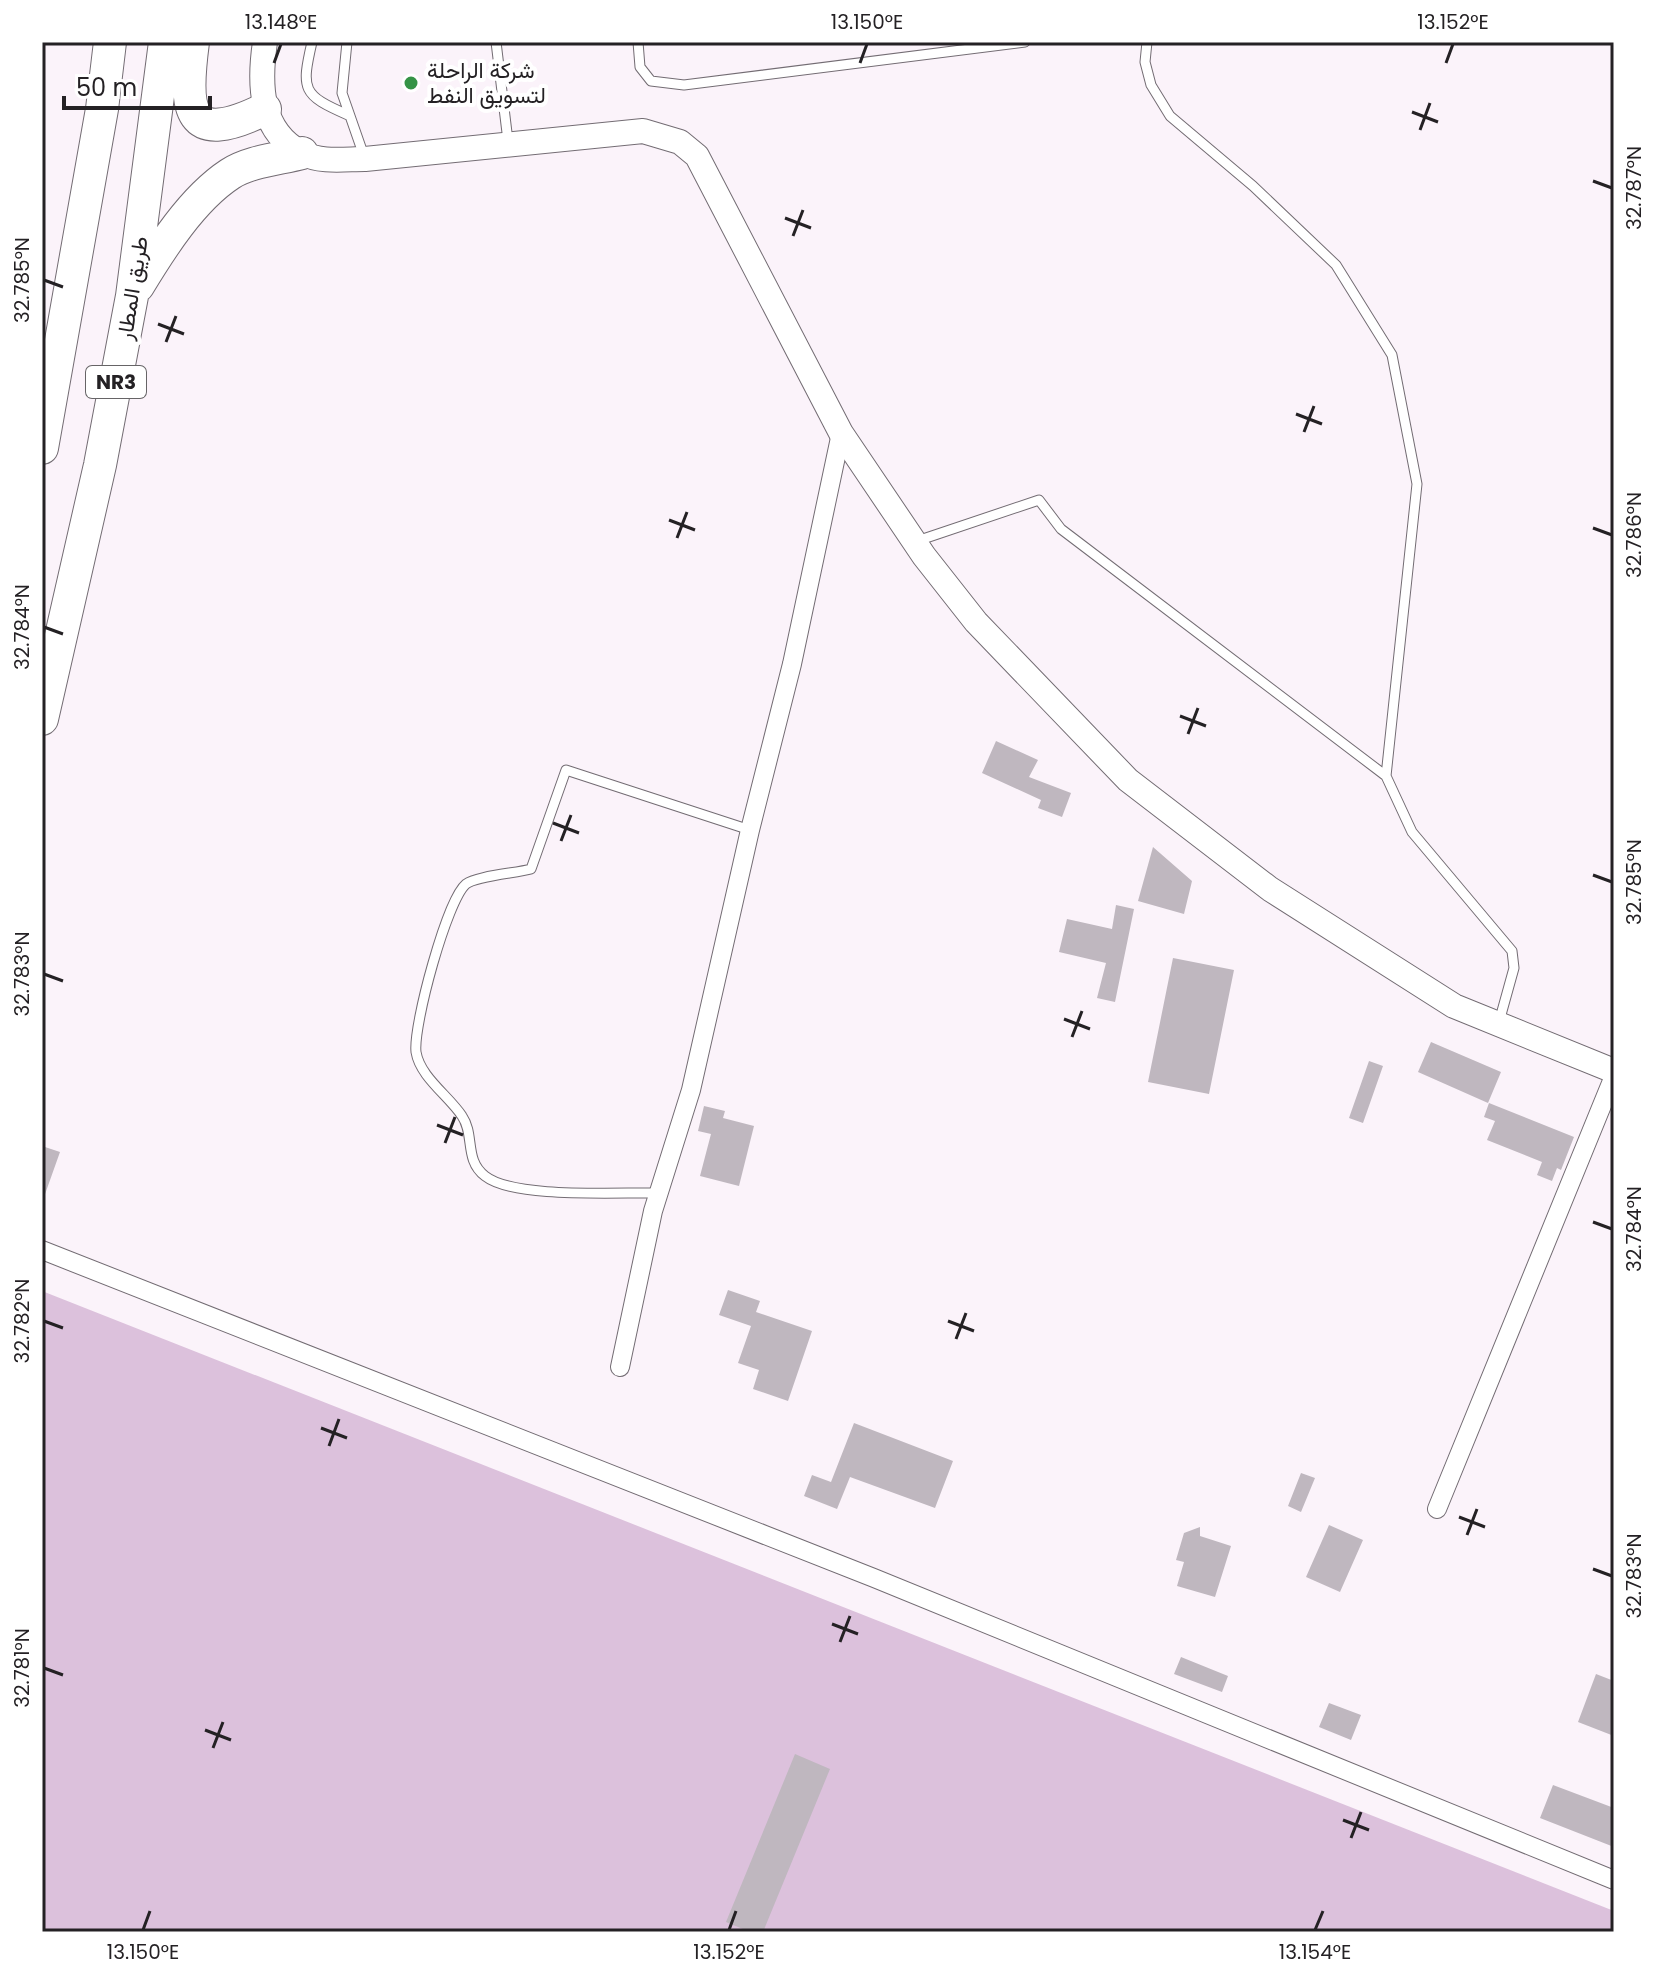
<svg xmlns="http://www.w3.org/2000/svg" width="1656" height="1974" font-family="Poppins,Vazirmatn,sans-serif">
	<rect width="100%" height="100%" fill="#fbf3fa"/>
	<path fill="#dcc1dc" d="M42,1291l1572,620v21h-1572z"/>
	<path fill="#bfb7bf" d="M996,741l42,19 -9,17 42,16 -9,24 -24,-9 3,-8 -59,-27z
		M1153,847l39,34 -8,33 -46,-13z
		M1116,905l18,4 -19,93 -18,-4 9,-35 -47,-11 8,-33 45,10z
		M1173,958l61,12 -25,124 -61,-12z
		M1431,1042l70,30 -13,31 -70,-31z
		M1369,1061l14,5 -20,57 -14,-5z
		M1489,1103l85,34 -13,33 -4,-2 -5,13 -15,-6 5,-13 -55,-22 8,-19 -11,-4z
		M704,1106l21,5 -2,7 31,8 -15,60 -39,-10 11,-42 -13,-3z
		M42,1146l18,6 -16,45h-2z
		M728,1290l32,11 -4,11 56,19 -24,70 -35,-12 6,-19 -21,-7 13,-37 -32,-11z
		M854,1423l99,38 -18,47 -85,-31 -13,32 -33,-13 8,-21 19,7z
		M1301,1473l14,5 -14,34 -13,-6z
		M1329,1525l34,15 -23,52 -34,-15z
		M1200,1527v9l31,10 -16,51 -38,-11 7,-24 -8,-2 8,-27z
		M1181,1657l47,19 -6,16 -48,-18z
		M1596,1674l18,7v55l-36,-14z
		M1329,1703l32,12 -10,25 -32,-13z
		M795,1754l35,15 -67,163h-13l-24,-10z
		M1553,1785l61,23v39l-74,-29z"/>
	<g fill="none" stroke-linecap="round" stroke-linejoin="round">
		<defs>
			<path id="service" d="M312,42c-11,48 -10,53 36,73
				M347,42l-5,51 22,63
				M496,42l12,99
				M638,42l2,25 11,14 33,4 341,-43
				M1147,42l-2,20 6,23 19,31 83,70 83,79 56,90 25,129 -31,292 26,56 100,119 2,17 -15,54
				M917,541l122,-41 22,29 325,247
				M659,1193c-41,-1 -145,6 -174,-17 -21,-16 -10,-41 -23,-60 -13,-20 -42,-39 -46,-64 -3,-27 31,-152 50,-168 10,-8 51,-11 65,-15l35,-99 184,60"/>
			<path id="minor" d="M42,1250l832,328 740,302
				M620,1367l33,-156 38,-121 59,-260 42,-166 49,-231
				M1437,1509l177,-433"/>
			<path id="tertiary" d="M265,42c-6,41 -6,89 37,111 19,10 43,6 63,6l278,-28 37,11 17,14 144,277 83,123 52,66 152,158 142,109 184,117 160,65"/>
			<path id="trunk" d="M193,42c-9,68 -7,106 72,67
				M138,286c23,-38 54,-87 92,-112 20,-13 49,-15 72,-21
				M42,448l60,-339 8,-67
				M42,719l58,-254 32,-169 33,-254"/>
		</defs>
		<use href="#service" stroke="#736c73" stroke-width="11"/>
		<use href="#minor" stroke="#736c73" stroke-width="20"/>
		<use href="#tertiary" stroke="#736c73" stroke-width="26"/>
		<use href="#trunk" stroke="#736c73" stroke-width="34"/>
		<use href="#service" stroke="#fff" stroke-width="9"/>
		<use href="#minor" stroke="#fff" stroke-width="18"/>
		<use href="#tertiary" stroke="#fff" stroke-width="24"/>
		<use href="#trunk" stroke="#fff" stroke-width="32"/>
	</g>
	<path fill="none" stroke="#242124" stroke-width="3" d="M274,63l7,-19M860,63l7,-19M1446,63l7,-19M1412,112l26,10M1420,130l10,-27M1593,181l19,7M785,218l26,10M793,236l10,-26M44,280l19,7M158,324l26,10M166,342l10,-26M1296,414l26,10M1304,432l10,-26M669,520l26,10M1593,528l19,7M677,538l10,-26M44,627l19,7M1180,716l26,10M1188,734l10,-26M553,823l26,10M561,841l10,-26M1593,875l19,7M44,974l19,7M1064,1019l26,10M1072,1037l10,-26M437,1125l26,10M445,1143l10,-26M1593,1222l19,7M44,1321l19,7M948,1321l26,10M956,1339l10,-26M321,1428l26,10M329,1446l10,-27M1459,1517l26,10M1467,1535l10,-26M1593,1569l19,7M832,1624l26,10M840,1642l10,-26M44,1668l19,7M205,1730l26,10M213,1748l10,-26M1343,1820l26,10M1351,1838l10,-26M143,1930l7,-19M729,1930l7,-19M1315,1930l8,-19"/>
	<circle fill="#359346" stroke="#fff" stroke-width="3" cx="411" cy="83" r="8"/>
	<g text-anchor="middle" stroke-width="8" stroke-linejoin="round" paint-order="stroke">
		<rect fill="#fff" stroke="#666466" stroke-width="2" x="86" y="366" width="60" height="32" rx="6"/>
		<g font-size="20" font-weight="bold" fill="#242124">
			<text x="116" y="389">NR3</text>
		</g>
		<g font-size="22" fill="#242124" stroke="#fff" text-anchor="start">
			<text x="427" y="78">شركة الراحلة<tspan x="427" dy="25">لتسويق النفط</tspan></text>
		</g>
		<g font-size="22" fill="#242124" stroke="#fff">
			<text transform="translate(132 288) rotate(-81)" y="8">طريق المطار</text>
		</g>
	</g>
	<rect width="1656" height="1974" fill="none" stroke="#ffffff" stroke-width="88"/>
	<path d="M64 96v12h146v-12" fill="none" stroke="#242124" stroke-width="4"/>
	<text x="76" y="96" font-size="24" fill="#242124" stroke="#ffffff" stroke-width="6" paint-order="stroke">50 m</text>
	<rect x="44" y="44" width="1568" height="1886" fill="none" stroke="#242124" stroke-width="3"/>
	<g font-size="20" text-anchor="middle" fill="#242124">
		<text x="281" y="29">13.148°E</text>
		<text x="867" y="29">13.150°E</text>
		<text x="1453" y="29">13.152°E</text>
		<text transform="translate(1634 188) rotate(-90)" y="7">32.787°N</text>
		<text transform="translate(22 280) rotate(-90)" y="7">32.785°N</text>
		<text transform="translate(1634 535) rotate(-90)" y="7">32.786°N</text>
		<text transform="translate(22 627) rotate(-90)" y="7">32.784°N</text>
		<text transform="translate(1634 882) rotate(-90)" y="7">32.785°N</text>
		<text transform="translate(22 974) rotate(-90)" y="7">32.783°N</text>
		<text transform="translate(1634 1229) rotate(-90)" y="7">32.784°N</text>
		<text transform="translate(22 1321) rotate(-90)" y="7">32.782°N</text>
		<text transform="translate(1634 1576) rotate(-90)" y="7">32.783°N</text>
		<text transform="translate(22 1668) rotate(-90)" y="7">32.781°N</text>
		<text x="143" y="1959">13.150°E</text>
		<text x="729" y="1959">13.152°E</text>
		<text x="1315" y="1959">13.154°E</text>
	</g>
</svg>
